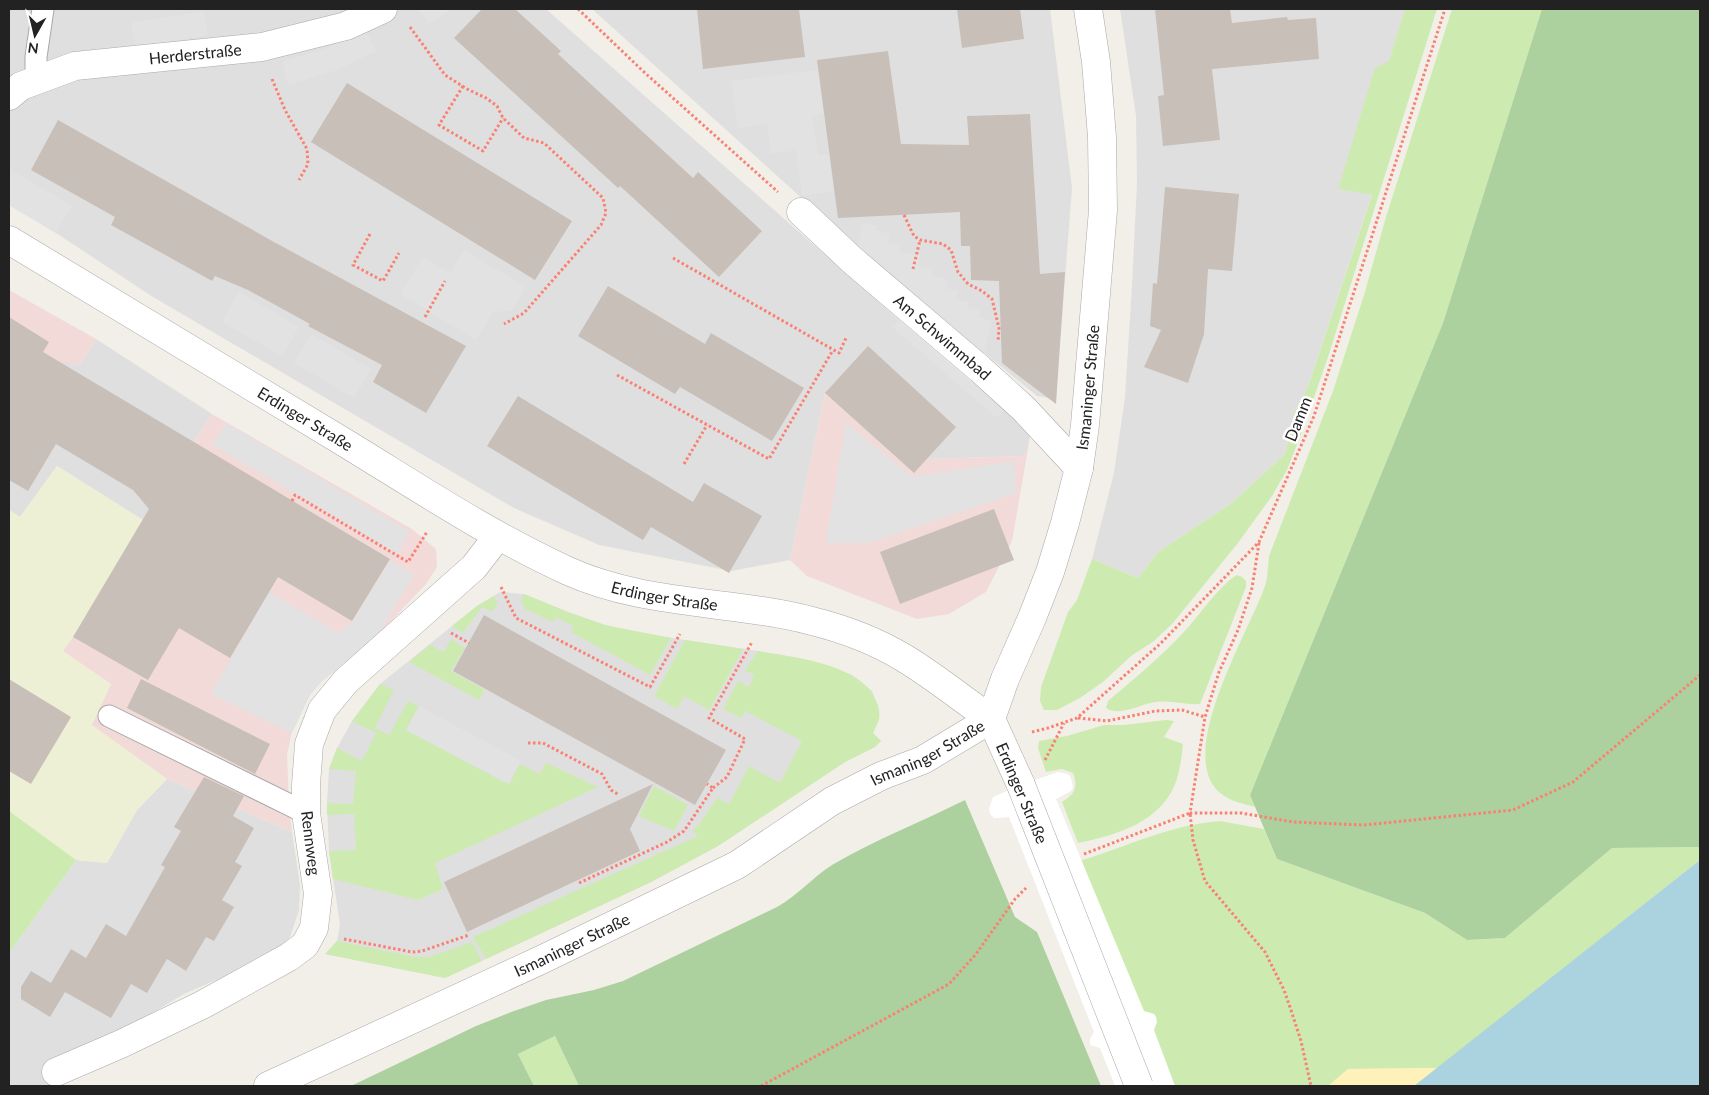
<svg xmlns="http://www.w3.org/2000/svg" width="1709" height="1095" font-family="Lato,sans-serif">
	<rect width="100%" height="100%" fill="#f2efe9"/>
	<path fill="#e0dfdf" d="M9,9h537l353,311 105,90 26,24 -2,15 -5,7 -96,3 -14,14 -88,-80 -35,167 -59,11 -132,-26 -85,-37 -361,-211 -97,-64 -47,-28z
		M592,9h458l22,179 -10,130 -13,80 -12,-2 -180,-148z
		M1120,9h285l-16,53 -51,127 34,5 -64,193 -13,24 -10,43 -53,49 -74,49 -20,26 -46,-19 22,-86 11,-76 7,-111 5,-104 -1,-66z
		M96,339l116,75 -69,106 -86,-54 -37,51 -11,-7v-88l46,-63 25,6z
		M500,592l24,2 44,18 37,13 35,8 118,18 50,9 24,7 20,8 20,16 7,18v9l-6,15 8,8 -6,6 -30,15 -127,84 -67,36 -206,96 -120,-24 12,-13 3,-16 -11,-74 -2,-48 2,-34 8,-21 15,-27 28,-37 97,-78z
		M167,779l125,53 8,53 -1,25 -9,27 -11,12 -26,15 -69,30 -97,58 -27,34h-51v-133l67,-93 31,3 30,-53z"/>
	<path fill="#f2dad9" d="M9,290l87,49 -16,26 -25,-5 -46,62z
		M825,393l88,80 14,-14 96,-3 5,-7 -16,92 -26,51 -37,22 -32,5 -110,-43 -17,-16z
		M212,414l200,115 24,20 1,18 -11,17 -49,52 -56,46 -11,13 -18,36 -5,24 2,50 3,27 -125,-53 -76,-54 20,-41 -49,-33 11,-14 70,-117z"/>
	<path fill="#eef0d5" d="M57,466l86,54 -70,117 -10,14 48,33 -19,41 75,54 -30,31 -30,53 -31,-3 -67,-49v-301l11,7z"/>
	<path fill="#cdebb0" d="M1405,9h32l-108,345 -27,78 -15,38 -15,26 -34,47 -65,80 -19,18 -23,15 -28,26 -23,16 -23,12h-13l-4,-9 1,-14 27,-75 9,-12 15,-41 46,19 20,-26 74,-49 53,-49 10,-43 13,-24 64,-192 -34,-6 37,-121 14,-7z
		M1452,9h90l-99,314 -193,472 5,12c-12,-3 -25,-6 -35,-14 -46,-39 30,-163 45,-207 3,-9 3,-21 4,-30l64,-165 31,-96 22,-78z
		M1237,575l5,2 4,4v6l-46,117c-15,1 -29,-4 -44,-2 -16,2 -36,15 -50,6l2,-7c25,-21 51,-43 74,-67 14,-14 39,-51 55,-59z
		M524,594l44,18 37,13 66,13 -21,37 -79,-43 2,-6 -17,-9 -3,5 -28,-13 -4,-8z
		M494,596l4,7 -6,9 -10,-5 -19,26 -11,-7 25,-20z
		M451,639l14,9 -14,23 34,19 -6,10 -70,-38 21,-17 14,7z
		M685,640l58,9 -34,61 -25,-14 -7,13 -23,-13z
		M758,651c35,6 107,13 119,52 2,5 3,11 2,16 -1,4 -4,10 -6,14l8,8 -6,6 -30,15 -127,84 -67,36 -165,77 -13,-22 225,-101 -6,-5 9,-9 16,-24 12,6 20,-38 31,17 22,-42 -57,-30 -4,7 -18,-9 15,-28 11,6 5,-12 -9,-5z
		M380,684l14,6 -19,38 14,7 19,-34 11,5 -13,24 102,54 12,-20 20,10 6,-11 52,24 -163,76 8,26 -25,11 -85,-21 -4,-28 27,-1 -2,-36 -27,1v-12l26,1 3,-33 -27,-2 8,-21 25,13 14,-28 -24,-12z
		M1166,720l8,1 -10,16 19,7c-1,12 -3,24 -6,35 -14,43 -60,56 -99,64l-16,-41c13,-8 16,-15 11,-29l-11,-4 -16,3 -8,-24 1,-7 28,-5 37,-11h20z
		M654,786l34,19 -14,26 -35,-15z
		M9,811l67,49 -67,93z
		M1220,821l44,8 13,30 148,54 42,27 38,-2 107,-90 88,-1v13l-262,208 -90,1 -20,17h-159l-89,-225c48,-15 90,-36 140,-40z
		M337,941l78,16h14l43,-15 10,19 -37,17 -120,-24z
		M555,1036l24,50h-45l-16,-32z"/>
	<path fill="#add19e" d="M1542,9h158v838l-88,1 -107,90 -38,2 -42,-27 -148,-54 -27,-64 193,-472z
		M965,800l50,117 22,15 64,154h-522l-24,-50 -37,18 16,32h-183l125,-60 38,-15 32,-11 48,-10 29,-9 154,-74c20,-11 36,-30 55,-42 42,-25 89,-43 133,-65z"/>
	<path fill="#fff1ba" d="M1438,1068l-24,18h-86l20,-17z"/>
	<path fill="#e2e2e2" d="M418,9h33l-22,15z
		M203,11l5,24 -72,12 -5,-24z
		M365,28l11,23 -36,18 -51,16 -7,-23 48,-15z
		M818,70l6,43 -12,3 6,39 11,-1 5,37 -32,5 -6,-46 -25,4 -4,-30 -29,4 -7,-47z
		M9,169l63,37 -16,27 -47,-28z
		M863,223l14,3 -1,5 14,3 -2,9 13,2 -2,7 21,4 -2,10 15,3 -1,7 15,3 -2,9 13,3 -2,8 13,3 -2,6 14,2 -2,8 13,2 -8,35 -127,-107z
		M464,250l62,37 -14,23 -19,2 -17,28 -76,-46 23,-37 27,16z
		M239,292l60,35 -17,29 -60,-34z
		M899,320l105,90 -7,8 -104,-90z
		M311,334l60,35 -17,29 -60,-35z
		M226,423l184,109 -13,22 -184,-109z
		M846,423l66,54 102,-16 2,32 -147,50h-43z
		M390,560l24,15 -37,61 -56,46 -11,13 -18,38 -81,-39 58,-102 69,41 15,-12z
		M419,706l102,55 -12,23 -103,-54z"/>
	<path fill="#aad3df" d="M1700,860v226h-286z"/>
	<path fill="#fff" d="M1058,772l10,2 3,4 2,9 -2,4 -15,8 88,212 10,3 2,3 1,5 -3,8 21,56h-60l-15,-38 -10,-3v-6l4,-7 -85,-215 -11,1h-4l-4,-4 -1,-5 4,-12 28,-12z"/>
	<path fill="#c7bfb8" d="M482,9h33l46,42 -3,3 135,124 5,-6 64,59 -43,46 -99,-91 -2,2 -164,-150z
		M697,9h102l6,48 -102,12z
		M957,9h63l4,30 -62,9z
		M1155,9h75l2,14 55,-6 1,3 28,-2 3,41 -107,10 8,71 -57,6 -5,-50 6,-1z
		M888,51l13,93 68,1 -2,-29 63,-2 10,160 25,-2 -9,132 -54,-41 -3,-82 -28,-1 -1,-34h-9l-1,-34 -122,6 -21,-158z
		M347,83l225,138 -37,59 -224,-138z
		M58,120l216,122 192,104 -40,67 -53,-31 9,-17 -74,-39 2,-2 -62,-34 -33,-14 -3,5 -43,-24 -58,-32 4,-8 -84,-47z
		M1165,187l74,7 -7,77 -24,-2 -4,65 -16,49 -44,-16 17,-37 -11,-4 3,-43 4,1z
		M608,286l97,58 6,-11 93,55 -32,53 -92,-54 -5,7 -97,-58z
		M9,317l40,25 -6,10 347,207 -38,62 -74,-44 -48,81 -51,-30 -31,52 -75,-43 76,-128 -16,-19 -77,-46 -28,47 -19,-11z
		M868,346l88,81 -42,46 -89,-80z
		M518,396l175,106 11,-19 58,33 -33,57 -78,-46 -8,13 -156,-94z
		M994,509l20,51 -114,44 -20,-52z
		M484,615l242,135 -31,55 -242,-134z
		M9,679l62,38 -40,67 -22,-13z
		M141,679l129,65 -15,30 -128,-66z
		M204,777l40,19 -11,20 21,12 -19,34 7,4 -20,34 12,7 -20,34 -8,-4 -20,34 -19,-12 -20,34 -16,-9 -20,34 -46,-26 -15,25 -29,-18v-12l10,-16 20,12 20,-34 15,9 20,-34 20,12 39,-69 -4,-2 20,-34 -7,-4z
		M653,784l-23,45 10,22 -173,81 -23,-50z"/>
	<g fill="none" stroke-linecap="round" stroke-linejoin="round">
		<defs>
			<path id="service" d="M36,80v-23l7,-48
				M109,716l197,97"/>
			<g id="minor">
				<path id="s1" d="M9,96l12,-10 54,-20 187,-19 84,-21 37,-17"/>
				<path id="s2" d="M801,212l51,48 128,109 44,40 55,59"/>
				<path d="M991,719l30,66"/>
				<path d="M56,1072l65,-28 81,-39 87,-48 16,-12 9,-17 4,-34 -12,-81v-28l3,-41 13,-34 24,-29 128,-114 24,-31"/>
			</g>
			<g id="tertiary">
				<path id="s3" d="M9,240c109,67 219,132 328,198 76,46 150,96 231,133 78,35 163,29 244,50 32,8 64,20 92,37 30,18 58,41 87,61"/>
				<path id="s4" d="M268,1086l275,-127 194,-94 95,-64 49,-25 42,-16 68,-41 14,-40 27,-61 18,-46 15,-49 14,-55 6,-43 18,-215 -1,-73 -6,-75 -8,-53"/>
			</g>
		</defs>
		<use href="#service" stroke="#a9a9a9" stroke-width="23"/>
		<use href="#minor" stroke="#a9a9a9" stroke-width="29"/>
		<use href="#tertiary" stroke="#a9a9a9" stroke-width="29"/>
		<path stroke="#fa8072" stroke-width="3" stroke-dasharray="2.5 2.5" stroke-linecap="butt" d="M578,9l67,64 133,119
			M410,27l35,48 22,14 19,9 11,8 6,12 21,20 20,5 59,55 3,15 -5,12 -77,88 -20,11
			M272,79l13,31 22,39 1,15 -9,16
			M463,86l-24,39 44,26 20,-33
			M904,215l10,21 6,4 23,4 8,6 7,22 10,12 14,7 10,8 7,29 -1,14
			M370,234l-17,31 30,16 16,-28
			M673,258l166,95 7,-15
			M913,269l7,-29
			M425,317l20,-36
			M617,375l152,84 64,-109
			M684,464l23,-39
			M292,501l3,-6 113,67 19,-30
			M1259,543l-7,45 -14,42 -19,42 -14,45 -15,96h51l52,9 70,3 150,-15 60,-28 127,-107
			M501,587l15,31 134,69 30,-53
			M451,633l18,10
			M1078,718l29,3 48,-10 27,-1 23,7
			M1032,732l16,-4 29,-10 84,-75 98,-101 55,-126 131,-407
			M528,743h15l59,31 9,16 8,5
			M1045,760l19,-37
			M713,788l14,-11 18,-38 -36,-21 43,-76
			M1084,854l106,-41 3,27 12,41 60,71 19,38 7,20 10,31 10,45
			M579,883l88,-41 17,-11 29,-43 -6,-4
			M344,939l68,13 10,-1 47,-16
			M761,1086l188,-102 27,-30 39,-55 11,-11"/>
		<use href="#service" stroke="#fff" stroke-width="21"/>
		<use href="#minor" stroke="#fff" stroke-width="28"/>
		<use href="#tertiary" stroke="#fff" stroke-width="28"/>
		<defs>
			<path id="minor-bridge" d="M1021,785l118,301"/>
		</defs>
		<use href="#minor-bridge" stroke="#a9a9a9" stroke-width="29" stroke-linecap="butt"/>
		<use href="#minor-bridge" stroke="#fff" stroke-width="28"/>
	</g>
	<g text-anchor="middle" stroke-width="5" stroke-linejoin="round" paint-order="stroke">
		<g font-size="16" fill="#222" stroke="#fff">
			<text dy="6" stroke="none"><textPath href="#s1" startOffset="194">Herderstraße</textPath></text>
			<text dy="6" stroke="none"><textPath href="#s2" startOffset="189">Am Schwimmbad</textPath></text>
			<text dy="6" stroke="none"><textPath href="#s4" startOffset="1160">Ismaninger Straße</textPath></text>
			<text dy="6" stroke="none"><textPath href="#s3" startOffset="346">Erdinger Straße</textPath></text>
			<text transform="translate(1298 419) rotate(-68)" y="6">Damm</text>
			<text dy="6" stroke="none"><textPath href="#s3" startOffset="750">Erdinger Straße</textPath></text>
			<text dy="6" stroke="none"><textPath href="#s4" startOffset="740">Ismaninger Straße</textPath></text>
			<text transform="translate(1022 793) rotate(67)" y="6">Erdinger Straße</text>
			<text transform="translate(311 843) rotate(83)" y="6">Rennweg</text>
			<text dy="6" stroke="none"><textPath href="#s4" startOffset="335">Ismaninger Straße</textPath></text>
		</g>
	</g>
	<rect width="1709" height="1095" fill="none" stroke="#222222" stroke-width="20"/>
	<g transform="translate(35 35) rotate(188)" stroke="#ffffff" stroke-width="4" paint-order="stroke">
	<path d="M0-4L9 19L0 12L-9 19Z" fill="#222222"/>
	<text y="-8" font-size="14" font-weight="bold" text-anchor="middle" fill="#222222">N</text>
	</g>
</svg>
